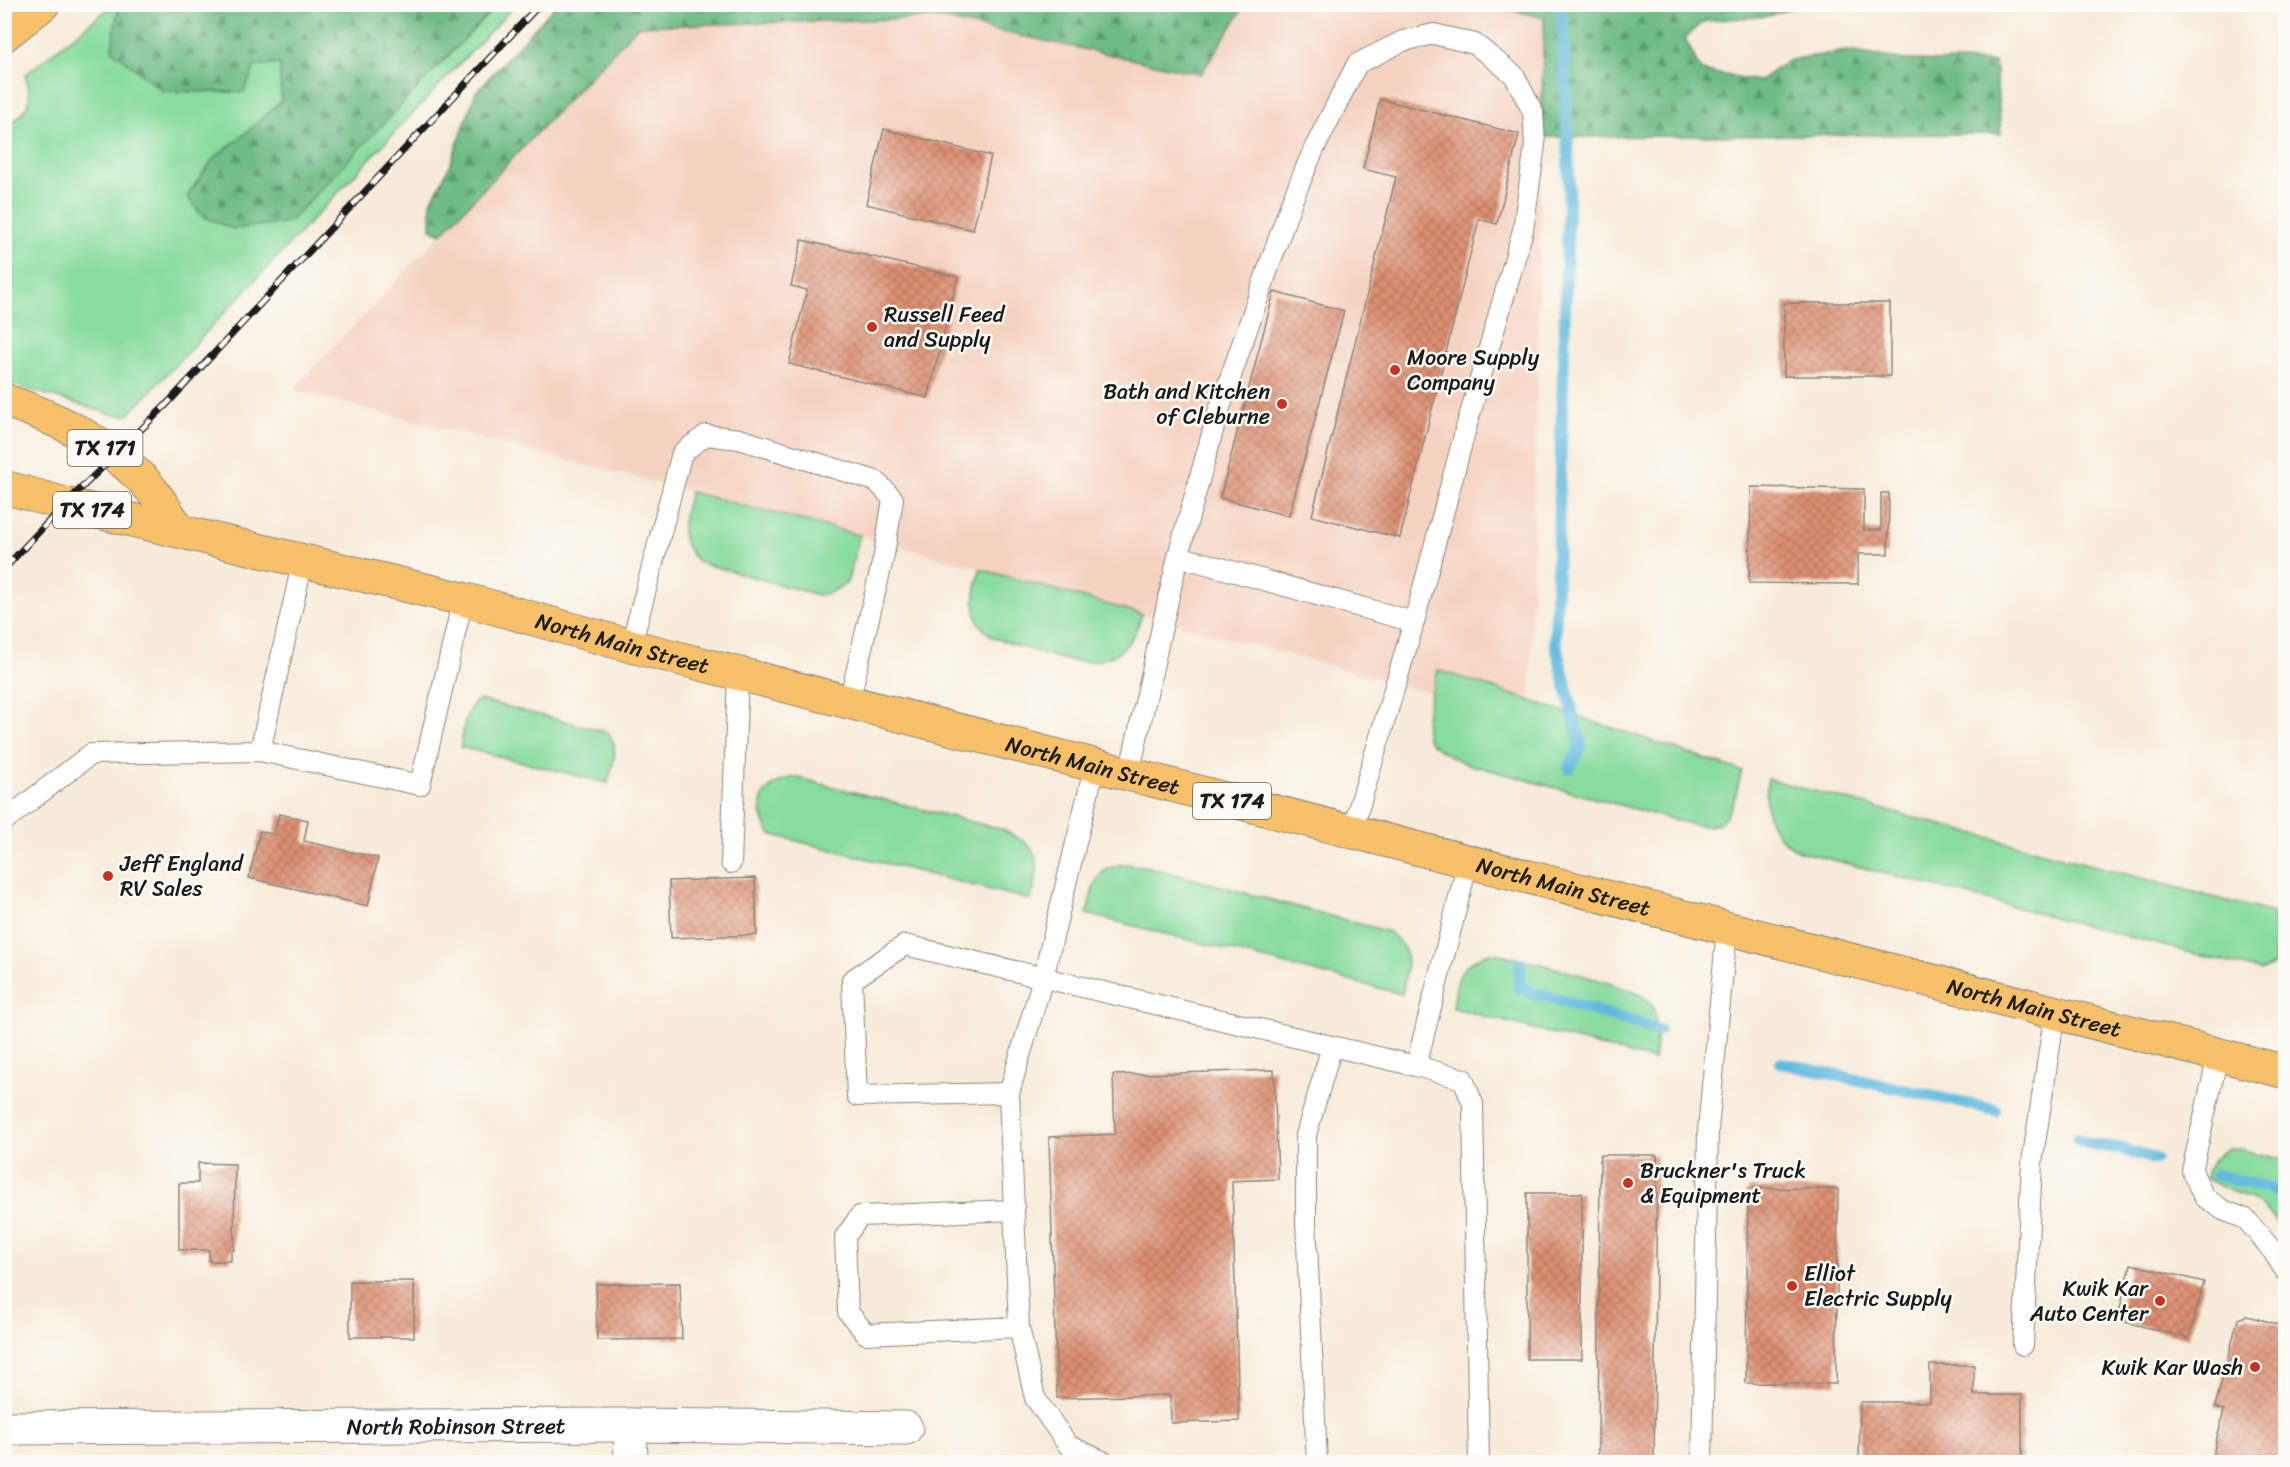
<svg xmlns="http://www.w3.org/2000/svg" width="2290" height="1467" font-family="Sriracha,sans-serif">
	<defs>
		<pattern id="forest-firs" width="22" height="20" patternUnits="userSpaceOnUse" patternTransform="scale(1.5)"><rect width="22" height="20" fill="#6ebc85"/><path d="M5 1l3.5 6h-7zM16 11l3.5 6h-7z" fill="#5a986c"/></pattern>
		<pattern id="building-cross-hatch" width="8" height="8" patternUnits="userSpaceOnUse" patternTransform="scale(1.5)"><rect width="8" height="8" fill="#de9072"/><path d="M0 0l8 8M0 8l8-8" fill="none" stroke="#b3755d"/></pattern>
	</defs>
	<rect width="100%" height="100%" fill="#fdfcf7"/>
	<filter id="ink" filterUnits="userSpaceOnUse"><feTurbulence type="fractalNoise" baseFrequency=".0167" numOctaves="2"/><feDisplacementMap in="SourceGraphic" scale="12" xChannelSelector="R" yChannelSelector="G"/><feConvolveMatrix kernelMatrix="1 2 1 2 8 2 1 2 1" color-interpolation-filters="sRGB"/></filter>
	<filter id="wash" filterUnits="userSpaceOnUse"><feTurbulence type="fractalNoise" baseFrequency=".008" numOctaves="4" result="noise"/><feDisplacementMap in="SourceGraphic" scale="24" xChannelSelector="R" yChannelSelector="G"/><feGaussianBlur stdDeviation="1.35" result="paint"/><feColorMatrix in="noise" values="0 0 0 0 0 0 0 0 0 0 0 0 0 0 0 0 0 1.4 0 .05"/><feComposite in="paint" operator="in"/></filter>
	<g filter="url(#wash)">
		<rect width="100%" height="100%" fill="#f7ebd9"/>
		<path fill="#f5d3c1" d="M1245,5h246l53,13 -14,702 -346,-94 -324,-91 -567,-145 345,-364 298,-8 265,56z"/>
		<path fill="#88dc9e" stroke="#527c5d" stroke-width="1.5" d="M113,5h7l-5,20 27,48 21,18 80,1 12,-26 25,-2 1,37 -30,28 246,-124h18l-387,410h-14l-109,-33 -1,-253c23,-17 31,-26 21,-54z
			M690,492l170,43 -13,48 -18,10 -11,2 -120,-33c-23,-24 -16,-41 -8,-70z
			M980,569l162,45c-21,78 -95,40 -148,24 -27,-17 -20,-43 -14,-69z
			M1438,670l304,101c-5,15 -8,43 -24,52 -8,5 -19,2 -28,1l-226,-61c-11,-6 -24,-11 -33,-20 -14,-15 3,-55 7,-73z
			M479,700l128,32c14,15 5,33 1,51l-148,-36c4,-15 4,-39 19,-47z
			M794,777l210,53c7,5 18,9 24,15 16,14 7,38 3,55l-261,-66c-17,-30 -11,-48 24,-57z
			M1768,779l505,134 2,50 -14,8 -462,-120c-30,-17 -37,-38 -31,-72z
			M1127,864l26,4 236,64c25,19 18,34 13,62l-315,-80c6,-27 8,-48 40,-50z
			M1488,953l16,2c25,7 132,31 145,46 10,12 7,44 5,59l-201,-52c5,-32 3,-41 35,-55z
			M2228,1149h11l46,11v74c-9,-15 -20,-29 -36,-36 -16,-7 -29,-9 -43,-20 3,-15 9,-23 22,-29z"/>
		<path fill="url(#forest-firs)" stroke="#456c50" stroke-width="1.5" d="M557,4h688v1l-44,69 -265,-56 -298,8 -197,208 -10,-5v-27l19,-37 26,-73z
			M120,5v-1l377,1 -208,217 -56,7 -31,-13 -15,-20 26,-37 38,-30 30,-28 -1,-37 -25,2 -11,26 -81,-1 -51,-41 3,-25z
			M1491,5h309l-31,11 -64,5 -20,17 16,33 58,10 30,-21 58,-9 58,9 90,2 6,72 -460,3 3,-119z"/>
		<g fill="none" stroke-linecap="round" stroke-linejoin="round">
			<path stroke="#61bade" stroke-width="12" d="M1562,4l7,175 -14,462 26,106 -12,21
				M1520,964l-1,24 140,42
				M1781,1063l214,47
				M2077,1139l15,6 25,3 38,11
				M2216,1175l70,17"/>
		</g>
		<g id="blocks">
			<path fill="url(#building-cross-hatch)" d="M1380,99l139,35 -22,90 -18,-5 -79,319 -88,-22 84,-339 -33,-8z
				M884,129l107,27 -18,74 -107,-26z
				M802,240l156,37 -30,121 -139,-34 18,-74 -16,-4z
				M1274,292l70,19 -55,205 -69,-18z
				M1784,303h106v73h-106z
				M1751,487l113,2v41h17v-37h8l-1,61h-30v30l-109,-1z
				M279,814l29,6 -4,21 74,17 -10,48 -119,-28 11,-47 14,4z
				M755,878l2,57 -86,3 -2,-57z
				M1274,1070l4,109 -46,2 7,240 -68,2 -1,-28 -113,3 -8,-261 66,-3 -2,-59z
				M1600,1155h57l-3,307h-56z
				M198,1163l37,1 -1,86h-3v11h-22v-11h-30v-67h19z
				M1748,1188l90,1 -2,195 -90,-1z
				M1527,1193h55v166h-55z
				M2131,1264l73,18 -15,56 -72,-18z
				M350,1281h64v56h-64z
				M680,1283l2,56 -85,1 -1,-56z
				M2246,1316l40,10v136h-75l13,-52 -9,-3 23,-88z
				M1930,1365h44v30h48v67h-163l1,-60h70z"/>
		</g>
	</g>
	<g filter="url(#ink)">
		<use href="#blocks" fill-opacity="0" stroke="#8a847a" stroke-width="1.5"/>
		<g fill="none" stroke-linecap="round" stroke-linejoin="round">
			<defs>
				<path id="lane" d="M1178,556l236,66
					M631,646l51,-193 24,-18 33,4 137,42 17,18 -9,56 -35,147
					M260,751l43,-191
					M1129,774l49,-218 39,-140 74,-213 23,-54 43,-85 46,-23 31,-7 41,10 39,31 19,37 2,33 -12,85 -57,198 -52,194 -62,209
					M4,821l87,-67 169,-3 160,34 43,-186
					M731,863l7,-189
					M2218,1055l-26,116 12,26 19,13 23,9 26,31 14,22
					M1416,1066l47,13 10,25 6,358
					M1009,1093l34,-115 52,-213
					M1013,1210l-153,6 -15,21 3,75 18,22 153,-7 -10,-234 -152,3 -5,-116 53,-35 511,121 52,-204
					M1019,1327l16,71 33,47 36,17
					M2023,1345l9,-182 23,-151
					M1317,1462l-11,-241v-86l26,-89
					M1702,1462l6,-332 19,-202"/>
				<g id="street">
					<path d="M630,1425l1,37"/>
					<path id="s1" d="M4,1428l626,-3 276,3"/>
				</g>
				<g id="primary">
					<path d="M4,35l39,-31"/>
					<path d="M4,400c50,17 99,40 137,78 15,14 26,35 38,52"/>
					<path id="s2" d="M4,487l61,17 398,95 168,47 1655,426"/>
				</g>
			</defs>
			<use href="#lane" stroke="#8a847a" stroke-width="22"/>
			<use href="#street" stroke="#8a847a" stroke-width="35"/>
			<use href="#primary" stroke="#8a847a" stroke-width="35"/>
			<use href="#lane" stroke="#fff" stroke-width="20"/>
			<use href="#street" stroke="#fff" stroke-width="33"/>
			<use href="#primary" stroke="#f6c16b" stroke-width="33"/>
			<defs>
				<path id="rail" d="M4,569l61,-65 100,-98 375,-402"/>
			</defs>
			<use href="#rail" stroke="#1c1c1c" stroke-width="7"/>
			<use href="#rail" stroke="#fdfcf7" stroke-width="4.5" stroke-dasharray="14" stroke-linecap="butt"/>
		</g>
	</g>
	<g fill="#c8321e" stroke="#fdfcf7" stroke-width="2">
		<circle cx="872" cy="327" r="6"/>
		<circle cx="1395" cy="370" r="6"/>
		<circle cx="1282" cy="404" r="6"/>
		<circle cx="108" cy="876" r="6"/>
		<circle cx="1628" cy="1183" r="6"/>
		<circle cx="1792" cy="1286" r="6"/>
		<circle cx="2160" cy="1301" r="6"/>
		<circle cx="2255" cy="1367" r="6"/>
	</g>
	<g text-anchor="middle" stroke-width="5" stroke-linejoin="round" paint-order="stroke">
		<g fill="#fdfcf7" stroke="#605f5e" stroke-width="1.5">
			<rect x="67.5" y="430" width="75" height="36" rx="4.5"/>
			<rect x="53" y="492" width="78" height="36" rx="4.5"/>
			<rect x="1193" y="783" width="78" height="36" rx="4.5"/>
		</g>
		<g font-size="21" font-weight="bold" fill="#1c1c1c">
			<text x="105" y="455">TX 171</text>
			<text x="92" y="517">TX 174</text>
			<text x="1232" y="808">TX 174</text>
		</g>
		<g font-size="22" fill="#1c1c1c" stroke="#fdfcf7" text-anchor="start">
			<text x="884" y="322">Russell Feed<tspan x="884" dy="25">and Supply</tspan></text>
			<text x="1407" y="365">Moore Supply<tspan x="1407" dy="25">Company</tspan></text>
			<text x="1270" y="399" text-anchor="end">Bath and Kitchen<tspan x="1270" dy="25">of Cleburne</tspan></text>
			<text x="120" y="871">Jeff England<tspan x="120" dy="25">RV Sales</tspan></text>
			<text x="1640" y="1178">Bruckner's Truck<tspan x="1640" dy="25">&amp; Equipment</tspan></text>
			<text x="1804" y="1281">Elliot<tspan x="1804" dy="25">Electric Supply</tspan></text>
			<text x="2148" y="1296" text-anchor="end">Kwik Kar<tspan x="2148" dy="25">Auto Center</tspan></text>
			<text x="2243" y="1375" text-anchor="end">Kwik Kar Wash</text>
		</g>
		<g font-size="22" fill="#1c1c1c" stroke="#fdfcf7">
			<text dy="8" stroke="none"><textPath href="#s2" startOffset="638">North Main Street</textPath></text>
			<text dy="8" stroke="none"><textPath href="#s2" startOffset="1124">North Main Street</textPath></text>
			<text dy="8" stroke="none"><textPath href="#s2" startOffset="1610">North Main Street</textPath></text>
			<text dy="8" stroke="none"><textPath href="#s2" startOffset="2096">North Main Street</textPath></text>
			<text dy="8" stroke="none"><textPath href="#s1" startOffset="452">North Robinson Street</textPath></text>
		</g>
	</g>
	<rect width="2290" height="1467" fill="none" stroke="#fdfcf7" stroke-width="24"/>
</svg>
